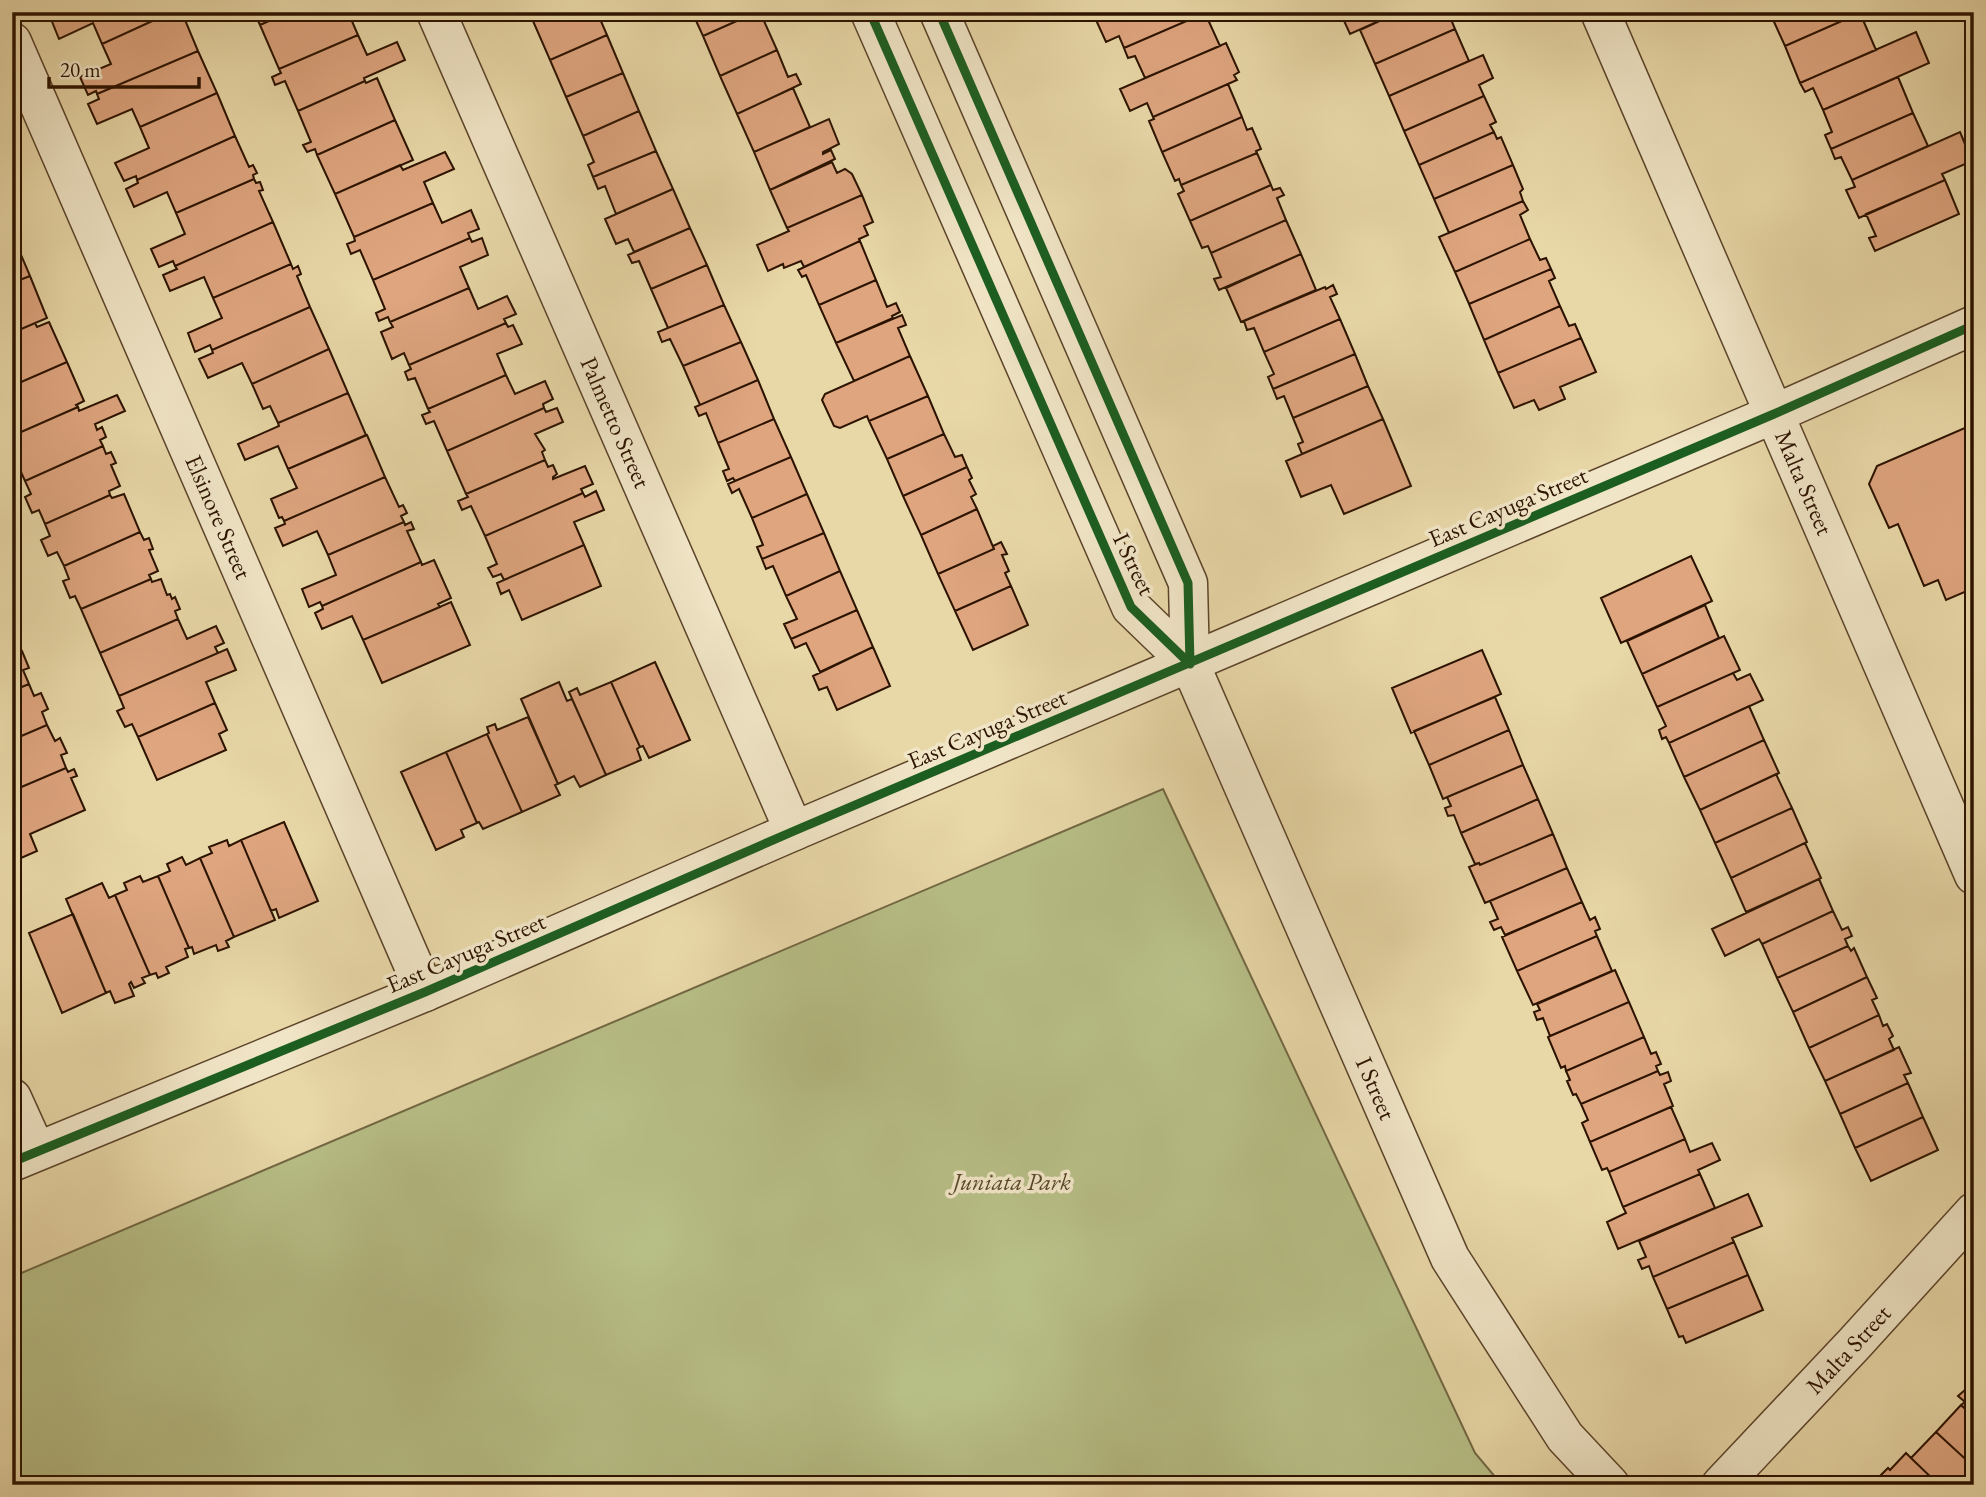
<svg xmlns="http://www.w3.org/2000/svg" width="1986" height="1497" font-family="'EB Garamond',serif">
	<rect width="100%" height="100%" fill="#e8d7a7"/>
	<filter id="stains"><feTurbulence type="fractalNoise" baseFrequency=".00286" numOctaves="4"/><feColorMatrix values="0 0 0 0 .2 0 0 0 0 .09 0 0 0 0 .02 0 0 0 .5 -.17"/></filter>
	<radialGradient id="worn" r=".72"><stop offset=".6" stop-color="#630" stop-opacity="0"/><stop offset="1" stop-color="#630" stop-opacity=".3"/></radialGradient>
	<path fill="#b7be86" stroke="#726843" stroke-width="2" d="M1163,789l312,664 27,32h-1490v-208z"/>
	<path fill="#dea57f" stroke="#2c1300" stroke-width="2" d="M62,12h110l-70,32 -9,-21 -34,16 -8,-20 12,-5z
		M172,12h14l2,5 -3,3 13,31 -101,43 -1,-3 -8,4 -8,-18 31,-13 -9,-20z
		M254,12h35l-29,13z
		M289,12h59l10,23 -79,34 -19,-44z
		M554,12h43l10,23 -57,25 -17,-39z
		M692,12h65l-54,24z
		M757,12h3l17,38 -57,26 -17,-40z
		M1115,12h90v1l-81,35 -5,-12 -13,6 -10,-22z
		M1340,12h59l-49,22z
		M1399,12h49l7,17 -80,35 -15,-34z
		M1772,12h88v1l-75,33 -15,-33z
		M1205,13l15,33 -75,32 -10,-22 -7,2 -4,-10z
		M1860,13l16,37 -76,33 -15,-37z
		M1455,29l14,32 -80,35 -14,-32z
		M1916,32l13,31 -106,47 -10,-22 -8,4 -5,-9z
		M358,35l9,20 30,-13 8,18 -41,18 1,3 -67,30 -13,-30 -10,4 -3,-8 9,-4 -2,-4z
		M607,35l16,38 -57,24 -16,-37z
		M1226,43l13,29 -5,3 3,5 -84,37 -6,-14 -17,8 -10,-22z
		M777,50l11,27 8,-3 5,10 -64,30 -17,-38z
		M198,51l19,42 -77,34 -8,-18 -35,15 -9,-20 11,-5 -2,-5z
		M1483,55l10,23 -14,7 5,11 -80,35 -15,-35z
		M623,73l16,38 -56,25 -17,-39z
		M1898,77l15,36 -82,36 -6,-14 7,-3 -9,-22z
		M377,78l18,42 -78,35 -2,-6 -8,3 -4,-7 8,-3 -13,-31 67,-30 1,2z
		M1228,84l14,33 -80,35 -13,-31 5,-2 -1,-2z
		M793,88l17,39 -56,25 -17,-38z
		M217,93l18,43 -98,44 -1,-4 -12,5 -9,-18 34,-15 -9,-21z
		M1484,96l12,26 -6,3 4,7 -75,33 -15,-34z
		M639,111l17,40 -63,26 -5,-12 6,-3 -11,-26z
		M1913,113l15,33 -76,34 -11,-23 -6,2 -4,-10z
		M1242,117l5,13 5,-2 9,21 -5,2 1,2 -76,32 -2,-6 -4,2 -13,-29z
		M829,119l10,25 -16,8v2l8,-4 4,9 -65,31 -16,-38z
		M395,120l18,40 -78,34 -18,-39z
		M1494,132l3,7 4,-2 12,28 -79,34 -15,-34z
		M1960,132l12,29 -30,13 3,6 -86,38 -13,-28 9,-3 -3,-7z
		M235,136l14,31 4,-2 4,8 -4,2 1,4 -78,34 -9,-21 -33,15 -8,-18 12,-6 -1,-3z
		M656,151l17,38 -57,25 -11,-28 -7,3 -5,-12z
		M445,152l9,17 -30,13 9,21 -79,34 -19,-43 65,-29 3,5z
		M1257,153l14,32 -81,36 -12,-27 6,-3 -3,-6z
		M832,162l5,11 8,-4 7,5 10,21 -75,33 -17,-38z
		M1513,165l10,24 -3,3 3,9 -74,32 -15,-34z
		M254,179l2,4 4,-1 3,8 -4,1 14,31 -98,44 -2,-5 -14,6 -8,-18 34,-15 -9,-21z
		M1945,180l14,34 -84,37 -6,-13 7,-2 -10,-22z
		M1271,185l2,5 7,-2 4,7 -7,3 9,22 -75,33 -3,-7 -6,2 -12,-27z
		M673,189l17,39 -56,24 -6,-13 -12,5 -11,-25z
		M862,195l11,27 -9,4 4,9 -9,4 1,2 -56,26 -3,-6 -17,7 -1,-4 -15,7 -11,-26 32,-14 -2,-3z
		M1523,201l5,9 -8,5 10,24 -75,33 -16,-35z
		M433,203l9,20 29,-13 8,19 -11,4 2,5 -97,42 -13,-30 -9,4 -4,-10 8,-3 -1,-4z
		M1286,220l15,34 -82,36 -5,-11 7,-2 -10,-24z
		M273,222l18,42 -78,34 -9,-21 -34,14 -7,-16 14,-6 -2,-3z
		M690,228l17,37 -56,24 -12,-28 -7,2 -4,-8z
		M13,236l17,40 -18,7v-46z
		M470,238l2,4 10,-4 6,17 -28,12 9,21 -79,34 -2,-5 -9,4 -3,-8 9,-4 -12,-29z
		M1530,239l10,21 6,-2 5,11 -82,35 -14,-32z
		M860,241l16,39 -57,25 -13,-30 -4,2 -4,-7z
		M1301,254l15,36 -75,32 -15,-34z
		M291,264l2,5 5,-3 3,8 -4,2 13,31 -98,43 -2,-5 -15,7 -7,-19 34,-15 -9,-20z
		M707,265l17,40 -56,23 -17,-39z
		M1551,269l4,9 -6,3 11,25 -76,34 -15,-36z
		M30,276l17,42 -35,15v-50z
		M876,280l11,27 9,-4 4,9 -8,4 1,2 -57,25 -17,-38z
		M1333,285l4,9 -7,3 10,22 -76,33 -10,-24 -7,2 -3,-9 81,-34 1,2z
		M469,288l9,21 29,-13 9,18 -12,5 2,4 -97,42 -5,-12 -12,6 -11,-27 12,-5 -3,-5z
		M724,305l17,37 -58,24 -13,-27 -8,3 -4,-10z
		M1560,306l9,20 6,-2 6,14 -83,35 -14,-33z
		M310,307l19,42 -77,35 -10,-21 -34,15 -9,-19 14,-6 -1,-3z
		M902,315l4,10 -8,3 12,28 -56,25 -18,-38z
		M1340,319l15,35 -82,35 -5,-12 6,-3 -10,-22z
		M49,322l18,40 -55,24v-53l23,-10 2,4z
		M506,323l2,4 5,-2 9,19 -25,10 9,21 -78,34 -13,-31 -7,2 -3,-8 6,-3 -2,-4z
		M1581,338l15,34 -36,15 5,12 -26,11 -5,-10 -20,8 -16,-35z
		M741,342l17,38 -58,25 -17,-39z
		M329,349l19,44 -70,30 -8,-17 -7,3 -11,-25z
		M1355,354l13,32 -75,32 -9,-22 -7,3 -4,-10z
		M910,356l18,40 -59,25 -2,-5 -27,12 -6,-2 -12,-26 3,-6z
		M67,362l17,39 -8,4 2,2 -66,29v-50z
		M506,375l9,19 30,-13 8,18 -10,5 1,4 -97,43 -13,-30 -8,3 -4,-9 8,-3 -2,-3z
		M758,380l16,39 -56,24 -12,-30 -7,3 -4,-9z
		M1368,386l15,33 -81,35 -4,-10 5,-2 -10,-24z
		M348,393l18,42 -78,34 -10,-23 -33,14 -7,-16 41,-18 -1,-3z
		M117,395l8,16 -30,13 2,6 5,-3 4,10 -6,3 3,6 -78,35 -13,-29v-16l66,-29 1,4z
		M928,396l16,38 -57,25 -18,-38z
		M544,408l2,4 11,-4 6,14 -28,12 10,16 -3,2 3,8 -79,34 -19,-43z
		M774,419l17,38 -56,24 -2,-3 -6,3 -4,-10 6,-2 -11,-26z
		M1383,419l28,67 -67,28 -13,-29 -30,12 -15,-36z
		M1974,424v141l-7,3 7,20 -28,12 -8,-20 -14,6 -26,-62 -9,4 -20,-44 8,-18z
		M944,434l11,23 7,-2 5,12 -64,29 -16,-37z
		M367,435l18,42 -101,44 -2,-4 -3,1 -8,-19 26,-11 -9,-19z
		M103,446l3,8 5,-2 5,11 -5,2 9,21 -11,5 1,4 -65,29 -6,-14 -7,3 -7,-16 6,-3 -6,-13z
		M791,457l16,37 -55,24 -13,-29 -7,4 -4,-9z
		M545,460l3,7 5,-2 4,9 -4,3v2l32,-13 8,18 -12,5 2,4 -98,43 -14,-30 -9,4 -4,-9 10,-4 -2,-3z
		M967,467l5,11 -3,2 7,14 -5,3 6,12 -56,26 -18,-39z
		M385,477l14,30 4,-2 4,8 -6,3 3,6 -76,33 -11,-24 -34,15 -8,-18 10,-4 -1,-3z
		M596,491l8,19 -30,12 10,23 -80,35 -3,-6 -8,3 -5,-9 9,-4 -12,-28 98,-43 2,4z
		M124,494l16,38 -76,34 -7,-14 -9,4 -7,-16 9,-4 -5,-12 65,-29 2,3z
		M807,494l17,39 -62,26 -5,-12 6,-2 -11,-27z
		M977,509l17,40 -56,25 -17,-39z
		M404,522l1,3 6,-3 3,7 -7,2 14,31 -99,44 -2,-4 -11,5 -7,-18 34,-14 -8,-20z
		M140,532l4,8 5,-2 4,11 -4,1 9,21 -9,4 2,4 -70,30 -6,-13 -5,2 -7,-17 6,-2 -5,-13z
		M824,533l16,38 -54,25 -13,-30 -7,3 -4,-10z
		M1001,542l6,12 -5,1 7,16 -4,2 6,13 -56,25 -17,-37 56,-25 -1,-3z
		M584,545l17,41 -79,34 -13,-30 -8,4 -4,-11z
		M1691,556l21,45 -91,42 -20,-45z
		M434,560l17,38 -13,6 2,3 -77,33 -11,-24 -30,13 -7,-16 8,-4 -1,-3 99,-44 1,3z
		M840,571l17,39 -66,29 -7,-15 13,-5 -11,-23z
		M151,579l1,3 9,-3 6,16 3,-1 2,5 3,-2 5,12 -5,2 3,8 -78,34 -19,-44z
		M1011,586l17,39 -55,25 -18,-39z
		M451,602l19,43 -88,38 -19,-43z
		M1705,605l14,33 -77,36 -15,-33z
		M857,610l16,37 -53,25 -14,-29 -11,5 -4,-9z
		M178,619l9,20 29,-13 8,17 -9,4 3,6 -99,43 -19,-43z
		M1724,636l16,34 -83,37 -15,-33z
		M12,645l4,8 6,-2 7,17 -6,2 6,14 -17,7z
		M873,647l17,39 -53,24 -10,-23 -8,3 -6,-14z
		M227,649l9,21 -30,12 9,21 -77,34 -6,-13 -7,3 -8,-16 7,-3 -5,-12z
		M1482,650l19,44 -90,39 -19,-45z
		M655,662l35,78 -41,18 -6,-12 -3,1 -29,-65z
		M1733,673l4,7 13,-6 13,26 -94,43 -3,-6 -4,2 -3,-9 7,-4 -9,-19z
		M559,682l8,19 5,-2 34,76 -26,12 -6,-11 -16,8 -37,-85z
		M611,682l29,65 -3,2 4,11 -35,15 -37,-83 8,-4 3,7z
		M29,684l5,12 7,-3 7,16 -6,3 5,13 -35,15v-49z
		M1495,697l14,33 -80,35 -15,-34z
		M215,703l12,27 -8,4 7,16 -69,30 -19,-43z
		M1749,706l15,34 -80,37 -15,-34z
		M528,717l30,67 -3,1 5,10 -38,17 -35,-78 2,-1 -2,-6 8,-3 2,6z
		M47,725l8,16 5,-3 7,15 -6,2 5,13 -54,23v-51z
		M1509,730l14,35 -80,34 -14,-34z
		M487,734l35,78 -39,17 -4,-7 -2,1 -31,-71z
		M1764,740l15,33 -79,37 -16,-33z
		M446,752l31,71 -16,7 3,7 -28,13 -35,-78z
		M1523,765l15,34 -77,34 -7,-18 -6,1 -3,-8 6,-2 -4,-9z
		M66,768l2,4 6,-3 3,7 -6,2 14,32 -55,24 7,17 -25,11v-71z
		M1776,774l16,34 -77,35 -15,-33z
		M1538,799l15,35 -73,31 -1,-2 -4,1 -14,-31z
		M1792,808l15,34 -76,36 -16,-35z
		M284,822l34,79 -39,17 -3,-9 -5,2 -30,-71z
		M1553,834l14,34 -82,35 -16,-36 10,-4 1,2z
		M227,840l2,6 12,-6 34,80 -41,17 -34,-79 12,-5 -3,-6z
		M1805,843l16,35 -75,34 -15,-34z
		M182,857l4,8 14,-7 34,79 -8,4 3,6 -11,4 -2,-6 -22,9 -2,-7 -3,1 -31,-72 12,-5 -3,-7z
		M1567,868l15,34 -77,33 -4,-8 -7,3 -4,-8 8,-3 -8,-18z
		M140,876l3,6 15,-6 31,72 -4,1 3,8 -22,10 3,6 -11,5 -2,-5 -6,2 -35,-80 12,-5 -3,-7z
		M1819,879l14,32 -71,33 -3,-5 -34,17 -13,-27z
		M102,883l7,15 6,-3 35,80 -8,3 3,5 -11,5 -3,-6 -2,2 5,12 -19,7 -5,-12 -4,2 -40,-94z
		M1582,902l8,18 5,-3 5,12 -5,2 2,5 -80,35 -15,-34z
		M1833,911l9,19 6,-3 4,9 -7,3 3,7 -71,32 -15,-34z
		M73,914l33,79 -44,20 -33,-80z
		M1597,936l15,35 -79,34 -16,-34z
		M1848,946l3,5 3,-3 13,29 -74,35 -16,-34z
		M1615,970l14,32 -79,34 -7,-18 -6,2 -3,-8 6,-2 -3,-6z
		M1867,977l10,21 -5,2 7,15 -70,33 -16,-36z
		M1629,1002l15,35 -78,34 -1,-5 -4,2 -13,-31z
		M1879,1015l4,11 4,-2 6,12 -4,3 5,11 -69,31 -16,-33z
		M1644,1037l7,17 5,-2 5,12 -5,2 2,5 -77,33 -5,-10 -3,1 -6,-14 3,-1 -4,-9z
		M1899,1047l12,26 -7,2 4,8 -68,31 -15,-33z
		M1658,1071l2,4 8,-3 3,9 -7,3 9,22 -83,36 -8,-19 6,-3 -7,-16z
		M1908,1083l15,34 -68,31 -15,-34z
		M1671,1107l14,32 -76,33 -2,-4 -5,2 -12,-28z
		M1923,1117l15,33 -67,31 -16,-33z
		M1685,1139l5,13 22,-9 8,17 -22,10 2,4 -77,33 -14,-35z
		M1700,1174l15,34 -97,41 -11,-27 19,-9 -3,-6z
		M1748,1194l14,32 -30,12 2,4 -81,35 -4,-11 -7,3 -4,-9 8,-3 -7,-16z
		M1734,1242l14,33 -81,34 -14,-32z
		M1748,1275l15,35 -77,33 -3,-7 -4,1 -12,-28z
		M1966,1389l6,6 2,-2v24l-13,-12 4,-3 -7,-6z
		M1961,1405l13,12v50l-38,-35z
		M1936,1432l38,35v18h-35l-28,-27z
		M1906,1453l5,5 28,27h-53l-5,-6 2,-1 -2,-3 7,-7 2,2z"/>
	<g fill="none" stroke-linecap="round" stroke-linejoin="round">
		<defs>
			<g id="minor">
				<path id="s1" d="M436,12l358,819"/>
				<path id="s2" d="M870,12l261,595 59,57 260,594 115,179 45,48"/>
				<path d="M939,12l249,571 2,81"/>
				<path id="s3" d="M1600,12l374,863"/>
				<path id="s4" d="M12,42l413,950"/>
				<path d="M12,1098l24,53"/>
				<path d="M12,1162l413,-170 369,-161 980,-417 200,-89"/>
				<path id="s5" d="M1721,1485l134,-142 119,-131"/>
			</g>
		</defs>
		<use href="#minor" stroke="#5b442a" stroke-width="41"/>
		<use href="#minor" stroke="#f0e5c6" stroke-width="38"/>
		<defs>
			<path id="cycleway" d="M870,12l261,595 59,57
				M939,12l249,571 2,81
				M12,1162l413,-170 369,-161 980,-417 200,-89"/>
		</defs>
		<use href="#cycleway" stroke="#f0e5c6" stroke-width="13"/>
		<use href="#cycleway" stroke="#1b5e20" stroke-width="9"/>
	</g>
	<g text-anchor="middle" stroke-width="7" stroke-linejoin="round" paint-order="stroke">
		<g font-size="24" fill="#2c1300" stroke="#f0e5c6">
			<text dy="8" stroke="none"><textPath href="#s1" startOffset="448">Palmetto Street</textPath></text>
			<text dy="8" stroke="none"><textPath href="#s3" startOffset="513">Malta Street</textPath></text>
			<text transform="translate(1508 507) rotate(-23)" y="8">East Cayuga Street</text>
			<text dy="8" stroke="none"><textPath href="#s4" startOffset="518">Elsinore Street</textPath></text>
			<text transform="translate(1134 564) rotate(64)" y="8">I Street</text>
			<text transform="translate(987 729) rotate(-23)" y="8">East Cayuga Street</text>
			<text transform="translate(466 953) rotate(-23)" y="8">East Cayuga Street</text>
			<text dy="8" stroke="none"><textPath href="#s2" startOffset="1195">I Street</textPath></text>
			<text dy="8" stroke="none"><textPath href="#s5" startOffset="186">Malta Street</textPath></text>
		</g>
		<g font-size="24" font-style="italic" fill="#564628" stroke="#f0e5c6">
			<text x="1012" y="1190">Juniata Park</text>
		</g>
	</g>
	<rect width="1986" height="1497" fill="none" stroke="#e8d7a7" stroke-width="42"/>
	<rect x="14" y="14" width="1958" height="1469" fill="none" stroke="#2c1300" stroke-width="3.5"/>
	<rect x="21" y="21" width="1944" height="1455" fill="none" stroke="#2c1300" stroke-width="2"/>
	<path d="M49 77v10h150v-10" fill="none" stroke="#2c1300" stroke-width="3.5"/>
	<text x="60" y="77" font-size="21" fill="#2c1300" stroke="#f0e5c6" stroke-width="5" paint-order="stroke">20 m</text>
	<rect width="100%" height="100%" filter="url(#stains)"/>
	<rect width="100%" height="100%" fill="url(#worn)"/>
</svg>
